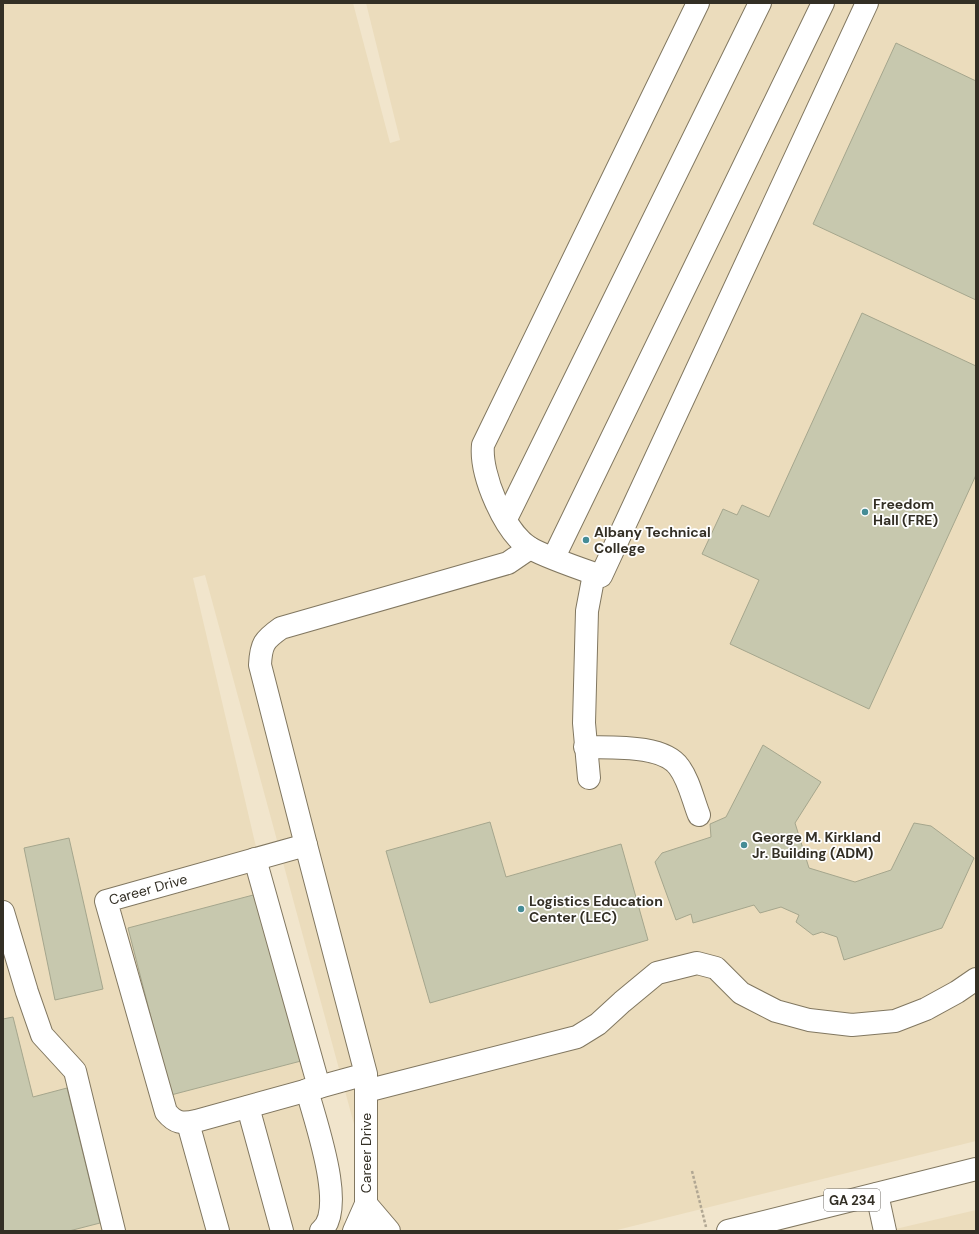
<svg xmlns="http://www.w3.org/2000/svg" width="979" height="1234" font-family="'DM Sans',sans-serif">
	<rect width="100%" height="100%" fill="#f1e5cc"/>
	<path fill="#ebdcbc" d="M3,3h350l37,140 10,-3 -34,-137h610v1138l-363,90h-230l-178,-656 -12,3 153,653h-343z
		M976,1210v21h-89z"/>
	<path fill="#c7c8ae" stroke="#a5a68d" d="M896,43l80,38v219l-163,-76z
		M862,313l114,53v109l-107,234 -139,-65 29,-64 -57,-26 21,-45 14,6 5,-10 27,12z
		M763,745l58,37 -26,41 14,45 46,14 36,-12 23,-47 17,3 43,32 -32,70 -98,32 -7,-23 -15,-5 -9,3 -17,-13 3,-7 -18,-8 -21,6 -6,-8 -61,18 -2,-9 -15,6 -21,-58 7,-9 49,-16 -1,-13 16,-7z
		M490,822l16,55 115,-33 27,96 -218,63 -44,-152z
		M69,838l34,151 -48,11 -31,-152z
		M257,894l44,167 -130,34 -43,-167z
		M13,1017l20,80 34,-9 33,135 -31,8h-66v-212z"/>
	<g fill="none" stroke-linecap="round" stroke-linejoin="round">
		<defs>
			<g id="minor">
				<path d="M698,3l-215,442c-3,29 21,87 47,103 18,10 51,21 71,28l266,-573"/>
				<path d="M506,519l254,-516"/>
				<path d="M554,557l269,-554"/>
				<path d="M585,747c25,1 78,-3 94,20 10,13 14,33 20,48"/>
				<path d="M589,778l-5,-55 3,-112 7,-37"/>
				<path d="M306,845l-46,-180c1,-21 4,-25 21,-37l227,-65 22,-15"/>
				<path d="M255,859l64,228"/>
				<path d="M3,912l24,80 15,43 33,36 39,160"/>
				<path id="s1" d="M366,1074l-170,47c-14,3 -21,2 -30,-9l-60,-211 200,-56 60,229v130l6,27"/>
				<path d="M307,1090c8,31 40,119 14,141"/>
				<path d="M366,1091l211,-54 21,-13 24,-22 35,-29 40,-10 19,5 25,25 35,18 33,9 43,5 43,-4 31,-12 31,-17 19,-13"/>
				<path d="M248,1107l34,124"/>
				<path d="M188,1123l30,108"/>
				<path d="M877,1194l8,37"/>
			</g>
			<path id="major" d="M354,1231l12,-27 23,27
				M728,1231l248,-62"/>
		</defs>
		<use href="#minor" stroke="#817760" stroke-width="24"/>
		<use href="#major" stroke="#817760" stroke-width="24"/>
		<path stroke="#b1a793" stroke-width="2.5" stroke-dasharray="3 2" stroke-linecap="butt" d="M692,1171l14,56"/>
		<use href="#minor" stroke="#fff" stroke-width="22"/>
		<use href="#major" stroke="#fff" stroke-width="22"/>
	</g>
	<g fill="#458c96" stroke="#fff" stroke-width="1.5">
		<circle cx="865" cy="512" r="4"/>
		<circle cx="586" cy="540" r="4"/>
		<circle cx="744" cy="845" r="4"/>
		<circle cx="521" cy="909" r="4"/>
	</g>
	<g text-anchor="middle" stroke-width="3.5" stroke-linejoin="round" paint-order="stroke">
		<rect fill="#fff" stroke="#706d66" stroke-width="1" x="824" y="1189" width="56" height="22" rx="3"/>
		<g font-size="13" font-weight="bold" fill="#332f25">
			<text x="852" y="1205">GA 234</text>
		</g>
		<g font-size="14" font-weight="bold" fill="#332f25" stroke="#fff" text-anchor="start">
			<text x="873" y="509">Freedom<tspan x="873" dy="16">Hall (FRE)</tspan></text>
			<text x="594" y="537">Albany Technical<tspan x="594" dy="16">College</tspan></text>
			<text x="752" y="842">George M. Kirkland<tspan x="752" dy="16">Jr. Building (ADM)</tspan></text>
			<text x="529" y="906">Logistics Education<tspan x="529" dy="16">Center (LEC)</tspan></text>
		</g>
		<g font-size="14" fill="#332f25" stroke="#fff">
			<text dy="5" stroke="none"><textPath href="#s1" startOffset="473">Career Drive</textPath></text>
			<text transform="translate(366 1153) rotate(-90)" y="5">Career Drive</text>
		</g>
	</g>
	<rect width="979" height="1234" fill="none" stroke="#332f25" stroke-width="8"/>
</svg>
